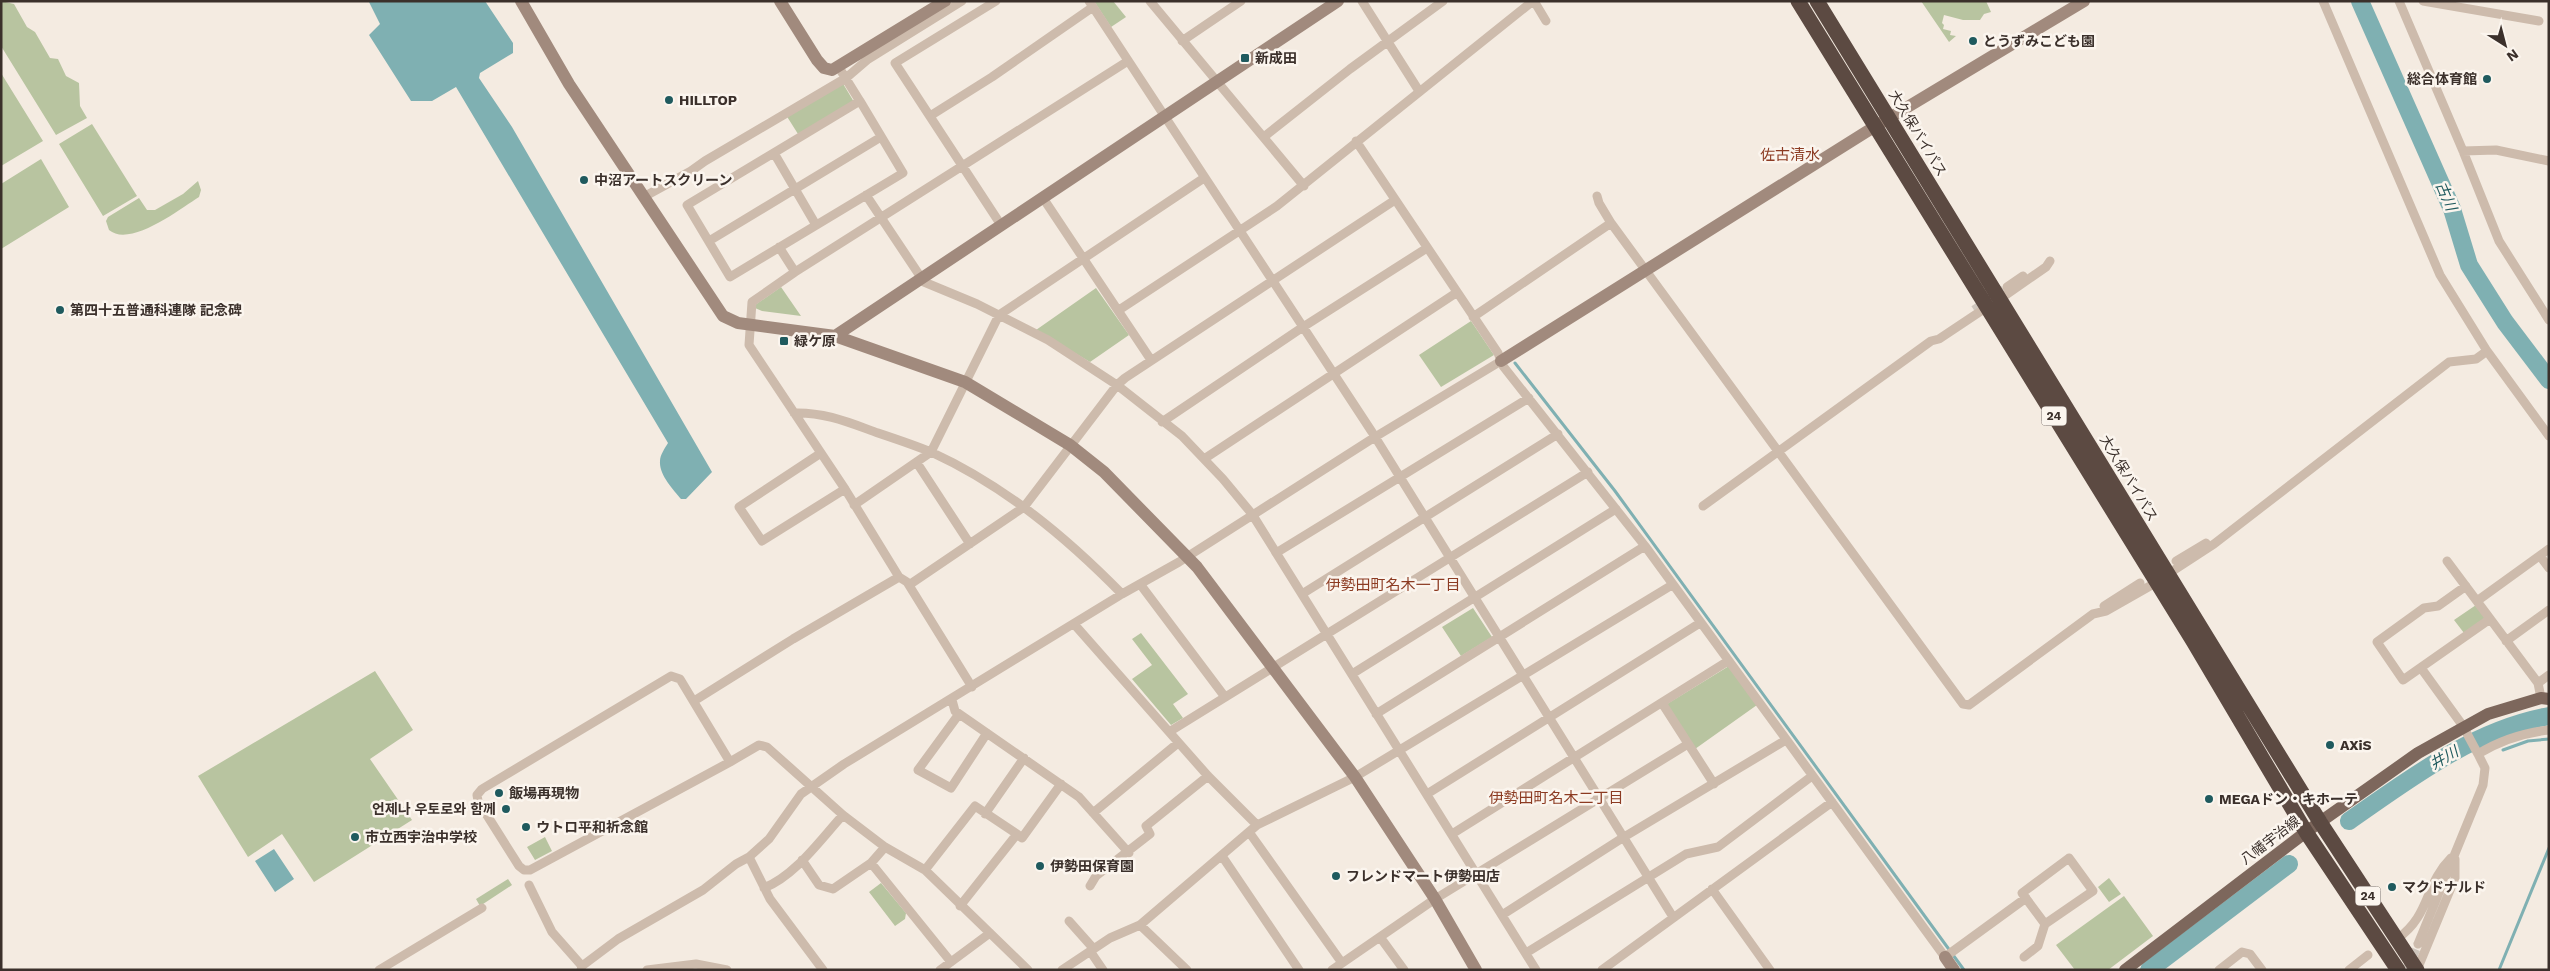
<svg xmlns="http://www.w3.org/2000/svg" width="2550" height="971" font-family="'Work Sans','Noto Sans JP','Noto Sans KR',sans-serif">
	<rect width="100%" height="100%" fill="#f4ebe1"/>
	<path fill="#b8c4a0" d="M1,1l13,3 13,23 8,5 15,26 8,1 8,17 13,7 1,23 7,12 -31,17 -55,-89z
		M1094,1h19l13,16 -15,10z
		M1921,1h65l5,11 -7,2 -4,6h-17l-19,-5 -2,8 2,2 -1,4 8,2 -1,4 6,1 -7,6z
		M1,73l42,68 -42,25z
		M842,82l12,20 -56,32 -12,-19z
		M92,124l45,72 -34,20 -44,-72z
		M41,159l28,48 -68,42v-65z
		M198,181l3,9 -2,7c-19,12 -69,51 -90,33l-3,-9 2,-4 31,-19 8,12h8l28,-16z
		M781,287l20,29 -39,-5 -7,-3v-3z
		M1096,288l33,47 -39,27 -54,-32z
		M1471,321l23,34 -53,32 -22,-32z
		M2476,605l9,13 -21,15 -10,-13z
		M1473,608l19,29 -31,19 -19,-29z
		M1141,633l47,61 -15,10 10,14 -12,7 -39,-46 20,-14 -20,-26z
		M1729,666l28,39 -62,44 -28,-45z
		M375,671l38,59 -43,29 42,61 -98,62 -32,-48 -34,23 -50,-81z
		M545,837l7,14 -17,9 -8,-13z
		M2109,878l12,16 -12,8 -11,-15z
		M508,879l4,6 -32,21 -4,-7z
		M881,883l25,30 -1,6 -10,7 -26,-34z
		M2124,896l29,40 -45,34h-33l-19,-25z"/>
	<path fill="#7fb0b2" d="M373,1h112l28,42v10l-33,20 -1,5 33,49 200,345 -26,27h-5c-8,-10 -22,-24 -21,-38 0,-6 5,-13 8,-18l-212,-356 -24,14h-21l-42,-66 11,-11 -11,-22z
		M274,849l20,30 -19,13 -20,-31z"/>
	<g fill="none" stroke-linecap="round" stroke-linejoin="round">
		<path stroke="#7fb0b2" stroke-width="3" d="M1515,363l100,128 349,479
			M2503,750l25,-9 21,-2
			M2499,970l50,-122"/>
		<path stroke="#7fb0b2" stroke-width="18" d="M2360,1l92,208 17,56 36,57 44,58
			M2349,821c62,-43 124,-91 200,-105
			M2149,970l140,-106"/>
		<path stroke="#cfc6bd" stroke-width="9" stroke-dasharray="9 4.5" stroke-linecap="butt" d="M1974,310l33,-23
			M2407,970l11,-26"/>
		<path stroke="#cdbbac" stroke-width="9" d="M996,1l-101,62 106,162
			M1089,1l283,431 301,485
			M1150,1l154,185
			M1362,1l57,90
			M1534,1l12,20
			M2323,1l117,274 47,76 62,85
			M2399,1l64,150 36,90 50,79
			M2423,1l116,20
			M1182,41l59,-40
			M838,66l23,37 -1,-2
			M860,101l43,72 -173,104 -43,-72z
			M930,116l62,-39 101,-70
			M1265,136l85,-67 93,-68
			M1356,141l142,212 5,13 142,180 300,411 81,-59
			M2463,151l33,-1 53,11
			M774,153l42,72
			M649,194l42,-23 14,-10 141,-83 21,-18 95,-59
			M866,195l58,87 53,22 71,36 69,45 65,51 41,43 29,35 284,456
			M1597,196l2,7 12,20
			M1043,198l108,162
			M709,241l172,-104
			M779,247l16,25
			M2007,287l16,-11
			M2000,299l46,-32 4,-6
			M1119,310l158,-104 256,-205
			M1473,317l138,-94 352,481 6,1 124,-91 13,-3 51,-29
			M794,413c31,-1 56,10 84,20 18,6 36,12 53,19 74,34 135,85 191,142
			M1162,422l141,-95 124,-79
			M821,453l-82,54 23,34 83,-52
			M1204,459l252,-166
			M917,463l53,81
			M854,505l77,-53 68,-137 205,-137
			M1703,506l228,-165 8,-2 48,-32
			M1276,553l253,-155
			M2540,556l9,12
			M2176,561l30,-18
			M2447,561l91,122
			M2168,574l46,-30 235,-182 27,-3 11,-8
			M1140,584l85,113
			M909,585l115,-78 93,-122 8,-7 270,-178
			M2466,586l-28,20 -14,2 -47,34 26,38 87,-61
			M1302,594l256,-160
			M2477,601l72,-52
			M2104,606l36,-23
			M1074,624l134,152 49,49
			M2506,641l43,-31
			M1352,674l264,-165
			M972,687l-65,-105 -8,-5 -54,-88 -96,-144 3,-43 43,-30 333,-211
			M2541,698l-3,-15 11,-8
			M952,700l3,11 124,86 50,56
			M694,701l99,-62 106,-62
			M1662,703l52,81
			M959,714l-41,56 33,18 36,-55
			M1376,714l269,-168
			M1169,732l419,-260
			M2478,754c23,-14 44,-21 71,-24
			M730,762l-50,-83 -9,-3 -189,113 -5,6 1,6 41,65 5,4h6l200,-108 29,-17 8,2 76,68 42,32 40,23 103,100
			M1427,794l273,-171
			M1093,813l85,-70
			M985,814l39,-56
			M1249,832l93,131
			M1017,834l5,4 39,-54
			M1452,834l276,-173
			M1222,856l77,114
			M749,857l21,42 53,71
			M802,860l17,25 14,4 38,-26 14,-16
			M871,863l80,99
			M925,870l50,-64 42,28 -57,72
			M529,885l23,47 30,34
			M1090,886l6,-10 54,-42 -4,-8 62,-50
			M764,888c32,-13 56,-48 79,-73
			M1712,889l58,81
			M1502,915l122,-78 162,-97
			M1069,921l24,27
			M1140,925l47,45
			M1380,937l24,33
			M2397,939c34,-24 27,-54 54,-81
			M2418,944l65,-159 2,-17 -7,-14 -15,-28 -42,-58
			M1090,951l13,19
			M1526,953l160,-99 32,-7 94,-71
			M2024,957l14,-11 7,-22 48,-33 -24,-33 -47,35 23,31
			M379,970l103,-62
			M581,970l1,-4 36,-27 85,-49 33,-26 13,-7 20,-18 32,-45 43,-30 278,-170 57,-32 196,-125 126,-76
			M647,970l49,-6 31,6
			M940,970l50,-37
			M1062,970l48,-32 30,-13 117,-100 98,-48 317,-192
			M1332,970l103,-71 253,-155
			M1602,970l230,-168
			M2219,970l23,-18 8,2 12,16
			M2349,970l19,-15
			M2417,970l38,-92v-19"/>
		<path stroke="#a18a7d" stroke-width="12" d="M521,1l48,83 154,232 15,7 97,13 130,46 105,63 34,27 93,95 158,210 80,122 41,71
			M780,1l37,59 7,8 8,2 113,-69
			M835,336l503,-335
			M1501,361l365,-229 218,-131
			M1945,957l9,13"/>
		<path stroke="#7d675c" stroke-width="12" d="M2125,970l181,-138 112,-79 70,-39 53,-16 8,1"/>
		<path stroke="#5c4a42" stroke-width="15" d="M1798,1l395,640 113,191 92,138
			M1817,1l503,821 97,148"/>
	</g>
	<g fill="#1f5a5e" stroke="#fbf5ee" stroke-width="2">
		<circle cx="1973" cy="41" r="5"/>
		<rect x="1240" y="53" width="10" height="10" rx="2.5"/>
		<circle cx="2487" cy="79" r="5"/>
		<circle cx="669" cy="100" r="5"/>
		<circle cx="584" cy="180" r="5"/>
		<circle cx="60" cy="310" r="5"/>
		<rect x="779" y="336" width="10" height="10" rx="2.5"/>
		<circle cx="2330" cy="745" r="5"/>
		<circle cx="499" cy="793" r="5"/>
		<circle cx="2209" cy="799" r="5"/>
		<circle cx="506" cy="809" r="5"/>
		<circle cx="526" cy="827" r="5"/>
		<circle cx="355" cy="837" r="5"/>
		<circle cx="1040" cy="866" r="5"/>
		<circle cx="1336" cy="876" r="5"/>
		<circle cx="2392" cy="887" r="5"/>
	</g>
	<g text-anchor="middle" stroke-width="5" stroke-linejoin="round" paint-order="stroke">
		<g fill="#fbf5ee" stroke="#756b66" stroke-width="1">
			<rect x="2041.5" y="406.5" width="25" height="19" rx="4"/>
			<rect x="2355.5" y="886.5" width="25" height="19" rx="4"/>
		</g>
		<g font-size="12" font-weight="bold" fill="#3b302b">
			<text x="2054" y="420">24</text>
			<text x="2368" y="900">24</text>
		</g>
		<g font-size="14" font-weight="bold" fill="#3b302b" stroke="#fbf5ee" text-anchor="start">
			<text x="1983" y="46">とうずみこども園</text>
			<text x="1255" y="63">新成田</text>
			<text x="2477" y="84" text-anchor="end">総合体育館</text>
			<text x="679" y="105">HILLTOP</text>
			<text x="594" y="185">中沼アートスクリーン</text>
			<text x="70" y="315">第四十五普通科連隊 記念碑</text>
			<text x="794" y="346">緑ケ原</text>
			<text x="2340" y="750">AXiS</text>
			<text x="509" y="798">飯場再現物</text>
			<text x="2219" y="804">MEGAドン・キホーテ</text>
			<text x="496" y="814" text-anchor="end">언제나 우토로와 함께</text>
			<text x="536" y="832">ウトロ平和祈念館</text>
			<text x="365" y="842">市立西宇治中学校</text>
			<text x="1050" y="871">伊勢田保育園</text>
			<text x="1346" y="881">フレンドマート伊勢田店</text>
			<text x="2402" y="892">マクドナルド</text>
		</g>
		<g font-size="14" fill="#3b302b" stroke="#fbf5ee">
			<text transform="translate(1918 133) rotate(59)" y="5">大久保バイパス</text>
			<text transform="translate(2129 478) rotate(59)" y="5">大久保バイパス</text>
			<text transform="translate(2270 840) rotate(-37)" y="5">八幡宇治線</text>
		</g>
		<g font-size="15" fill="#8c3b22" stroke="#fbf5ee">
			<text x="1790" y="160">佐古清水</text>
			<text x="1393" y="590">伊勢田町名木一丁目</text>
			<text x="1556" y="803">伊勢田町名木二丁目</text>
		</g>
		<g font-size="15" font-style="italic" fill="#1f5a5e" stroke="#fbf5ee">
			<text transform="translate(2446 196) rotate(67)" y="5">古川</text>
			<text transform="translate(2444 758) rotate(-30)" y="5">井川</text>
		</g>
	</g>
	<rect width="2550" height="971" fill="none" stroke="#3b302b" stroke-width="5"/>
	<g transform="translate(2505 45) rotate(144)" stroke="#fbf5ee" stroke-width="4" paint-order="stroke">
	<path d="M0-4L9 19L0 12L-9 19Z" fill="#3b302b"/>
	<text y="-8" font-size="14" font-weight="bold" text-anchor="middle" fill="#3b302b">N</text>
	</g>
</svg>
